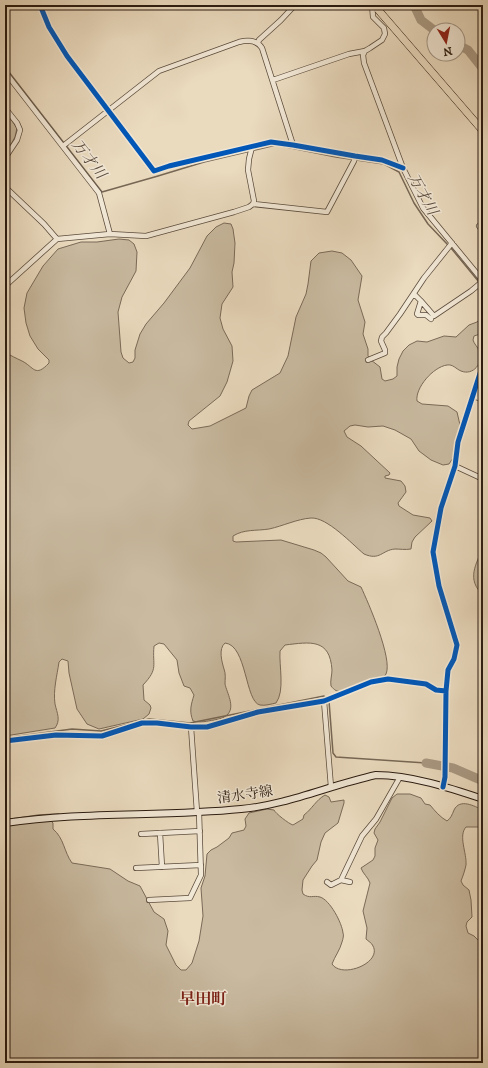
<svg xmlns="http://www.w3.org/2000/svg" width="488" height="1068" font-family="'IM FELL DW Pica','Noto Serif JP',serif">
	<rect width="100%" height="100%" fill="#eadabe"/>
	<filter id="stains"><feTurbulence type="fractalNoise" baseFrequency=".005" numOctaves="4"/><feColorMatrix values="0 0 0 0 .2 0 0 0 0 .09 0 0 0 0 .02 0 0 0 .5 -.17"/></filter>
	<radialGradient id="worn" r=".72"><stop offset=".6" stop-color="#630" stop-opacity="0"/><stop offset="1" stop-color="#630" stop-opacity=".3"/></radialGradient>
	<path fill="#c9baa0" stroke="#7a6a58" d="M5,111l12,17 -2,9 -10,19z
		M224,223l7,1 2,5 2,14 -1,20 -2,9 1,15 -11,17 -2,14 3,11 9,17 1,15 -6,21 -7,14 -31,25 -1,4 4,4 18,-3 36,-18 3,-12 3,-6 28,-17 8,-17 8,-39 10,-23 2,-10 3,-23 8,-8 13,-2 10,2 9,7 11,16 -4,24 7,22 -2,12 5,15v7l3,4 9,7 2,12 3,2 8,-2 4,-3v-9l2,-8 4,-8 6,-6 8,-4 10,1 17,-6 12,1 13,-12 8,-3 6,-5v16l-9,3 -1,4c1,4 5,7 6,11 5,12 -6,25 -18,20 -5,-2 -8,-7 -14,-6 -14,2 -32,23 -30,36l5,3 26,2 9,6 3,13 -7,33 -4,6 -6,1 -12,-5 -12,-9 -8,-12 -16,-9 -12,-4 -15,1 -13,-2 -5,1 -6,5 3,6 14,9 29,27 -1,2 -4,1v2l16,3 4,5 1,6 -8,11 1,3 14,9 17,3 2,3 -17,16 -3,5 -1,7c-6,1 -11,0 -16,0 -13,1 -15,12 -31,5 -12,-10 -37,-37 -53,-36 -14,1 -28,8 -42,11 -13,2 -25,0 -36,7v5l3,1 45,-2 33,10 7,3 5,4 22,24 13,6c7,15 32,72 25,87 -4,8 -16,6 -23,8 -3,2 -7,4 -11,6 -9,3 -14,7 -21,-2 -1,-5 1,-11 1,-16 -2,-32 -22,-28 -47,-25l-5,6c-1,15 5,40 -4,52 -5,1 -11,3 -16,2 -15,-3 -13,-60 -35,-62 -7,6 -3,19 -1,26 2,5 1,10 1,15 2,9 10,22 3,30 -3,4 -9,5 -14,6 -7,1 -13,3 -21,1 -4,-10 -2,-16 1,-26l-4,-7 -6,-2 -5,-13 -2,-13 -13,-16 -5,-1 -5,3c-2,20 5,22 -11,39l1,15 6,5 1,3 -2,6 -6,5 -44,10 -12,-5 -10,-15 -8,-36 -1,-12 -6,-2 -3,3c-2,14 -6,28 -4,42 2,9 6,16 0,24l-50,8v-384c6,4 11,6 17,9 12,6 13,17 27,2v-3l-11,-11 -8,-13 -4,-13 -2,-15 3,-15 16,-27 15,-17 23,-7h16l22,-3 10,1 5,4 3,8 -1,19 -14,26 -4,15 3,40 2,6 6,5 4,-1 2,-4v-8l5,-16 6,-10 18,-21 26,-35 17,-32 9,-9z
		M483,547v48c-17,-16 -7,-30 0,-48z
		M397,794h13l11,4 4,6 5,1c5,6 10,12 17,16 4,-3 5,-6 7,-11 6,-12 20,-4 29,0v17h-17c-8,9 1,26 0,38 -1,5 -3,11 -5,16l2,4 6,5 2,10 1,17 -5,5 -1,4 2,7 6,3 9,9v118h-478v-237l31,-5h15l2,2v6c11,9 11,23 19,34l38,6 18,12 12,5 14,26 10,7 4,12 -2,14 10,20 5,5h5l6,-7 7,-22 4,-25 -2,-28 4,-12 2,-22 4,-4 6,-3 12,-9 3,-5 12,-3 2,-4 -1,-7 4,-6 18,-4 7,1c1,3 15,14 19,15l10,-6 1,-4c8,-6 12,-15 21,-20l4,2 2,5 13,-2v3l-6,20 -13,10 -4,9 -4,18 -5,6 -9,14 -1,10 1,4c7,5 10,1 17,3 10,3 22,26 23,36 1,2 0,6 -1,9 -2,8 -7,14 -10,22 10,15 50,-1 41,-18 -1,-3 -5,-5 -7,-7l1,-11 -4,-17 7,-28c-2,-6 -7,-9 -9,-15l12,-8 2,-4v-8l3,-8 -4,-7 1,-4 5,-7 12,-24z"/>
	<g fill="none" stroke-linecap="round" stroke-linejoin="round">
		<path stroke="#766755" stroke-width="1.5" d="M5,67l97,125 56,-16 46,-14 72,-17 60,12 48,7 15,8 15,31 14,21 20,21
			M451,248l28,34
			M5,738l67,-9 29,2 48,-12 41,4 134,-27 5,5 4,52 3,4 90,6
			M5,820l34,-5 20,-1"/>
		<path stroke="#a99983" stroke-width="9" d="M414,5l7,15 13,10
			M458,45l10,5 15,19
			M426,763l27,5 30,13"/>
		<defs>
			<path id="minor" d="M40,5l9,22 18,29 87,115 15,-5 102,-24 22,3 62,11 27,4 21,8
				M258,43l1,-3 22,-20 14,-15
				M365,51l-2,4 1,8 39,105 20,40 60,73
				M5,72l94,121 11,41
				M273,80l76,-26 16,-3 5,-3 12,-8 3,-6 -1,-6 -11,-11 -1,-12
				M5,108l12,15 3,7 -3,10 -12,18
				M63,146l96,-75 80,-29c8,-2 18,-2 23,6l31,97
				M5,187l39,37 13,15
				M253,204l74,8 27,-51 1,-5
				M479,226l4,5
				M5,286l52,-47 53,-5 36,2 88,-24 15,-5 4,-3 1,-3 -6,-31 1,-11 3,-12
				M414,294l7,7 -4,13 1,1h8l5,4
				M421,301l13,15 37,-25 12,-10
				M368,360l17,-7v-3l-4,-9 1,-4 4,-4 14,-19 24,-36 28,-35
				M472,396l11,3
				M455,466l28,13
				M324,701l7,86
				M191,727l6,85
				M5,741l51,-6 46,1 40,-13h15l34,4h16l51,-15 66,-11 47,-19 17,-3 38,5 10,6 10,1
				M443,787l2,-10 1,-86 2,-21 6,-11 3,-14 -18,-59 -6,-34 8,-44 14,-42 3,-24 25,-78
				M160,833l2,34
				M141,834l59,-3
				M136,868l65,-3
				M341,880l9,2
				M327,882l4,3 10,-5 21,-44 14,-17 24,-42
				M149,900l41,-2 11,-23 -2,-63"/>
			<path id="secondary" d="M5,823c78,-12 157,-6 236,-14 46,-4 89,-24 135,-34 35,0 74,13 107,24"/>
			<path id="primary" d="M374,5l109,126"/>
		</defs>
		<use href="#minor" stroke="#5a4b3c" stroke-width="6"/>
		<use href="#secondary" stroke="#2a1b10" stroke-width="8"/>
		<use href="#primary" stroke="#2a1b10" stroke-width="8"/>
		<use href="#minor" stroke="#f1e7d5" stroke-width="4.5"/>
		<use href="#secondary" stroke="#f1e7d5" stroke-width="6"/>
		<use href="#primary" stroke="#eadabe" stroke-width="7"/>
		<defs>
			<path id="cycleway" d="M40,5l9,22 18,29 87,115 15,-5 102,-24 22,3 62,11 27,4 21,8
				M5,741l51,-6 46,1 40,-13h15l34,4h16l51,-15 66,-11 47,-19 17,-3 38,5 10,6 10,1
				M443,787l2,-10 1,-86 2,-21 6,-11 3,-14 -18,-59 -6,-34 8,-44 14,-42 3,-24 25,-78"/>
		</defs>
		<use href="#cycleway" stroke="#f1e7d5" stroke-width="8"/>
		<use href="#cycleway" stroke="#0057b8" stroke-width="5"/>
	</g>
	<g text-anchor="middle" stroke-width="3" stroke-linejoin="round" paint-order="stroke">
		<g font-size="14" fill="#2a1b10" stroke="#f1e7d5">
			<text transform="translate(245 794) rotate(-8)" y="5">清水寺線</text>
		</g>
		<g font-size="15" font-style="italic" fill="#5d4d3e" stroke="#f1e7d5">
			<text transform="translate(89 159) rotate(52)" y="5">万才川</text>
			<text transform="translate(423 194) rotate(61)" y="5">万才川</text>
		</g>
		<g font-size="16" font-weight="bold" fill="#7a1f14" stroke="#f1e7d5">
			<text x="203" y="1004">早田町</text>
		</g>
	</g>
	<rect width="488" height="1068" fill="none" stroke="#eadabe" stroke-width="20"/>
	<rect x="6" y="6" width="476" height="1056" fill="none" stroke="#2a1b10" stroke-width="2"/>
	<rect x="10" y="10" width="468" height="1048" fill="none" stroke="#2a1b10"/>
	<g transform="translate(446 42) rotate(170)"><circle r="19" fill="#f1e7d5" stroke="#a19586"/>
	<path d="M0-3L7 15L0 10L-7 15Z" fill="#8f2418"/>
	<text y="-6" font-size="11" font-weight="bold" text-anchor="middle" fill="#2a1b10">N</text>
	</g>
	<rect width="100%" height="100%" filter="url(#stains)"/>
	<rect width="100%" height="100%" fill="url(#worn)"/>
</svg>
